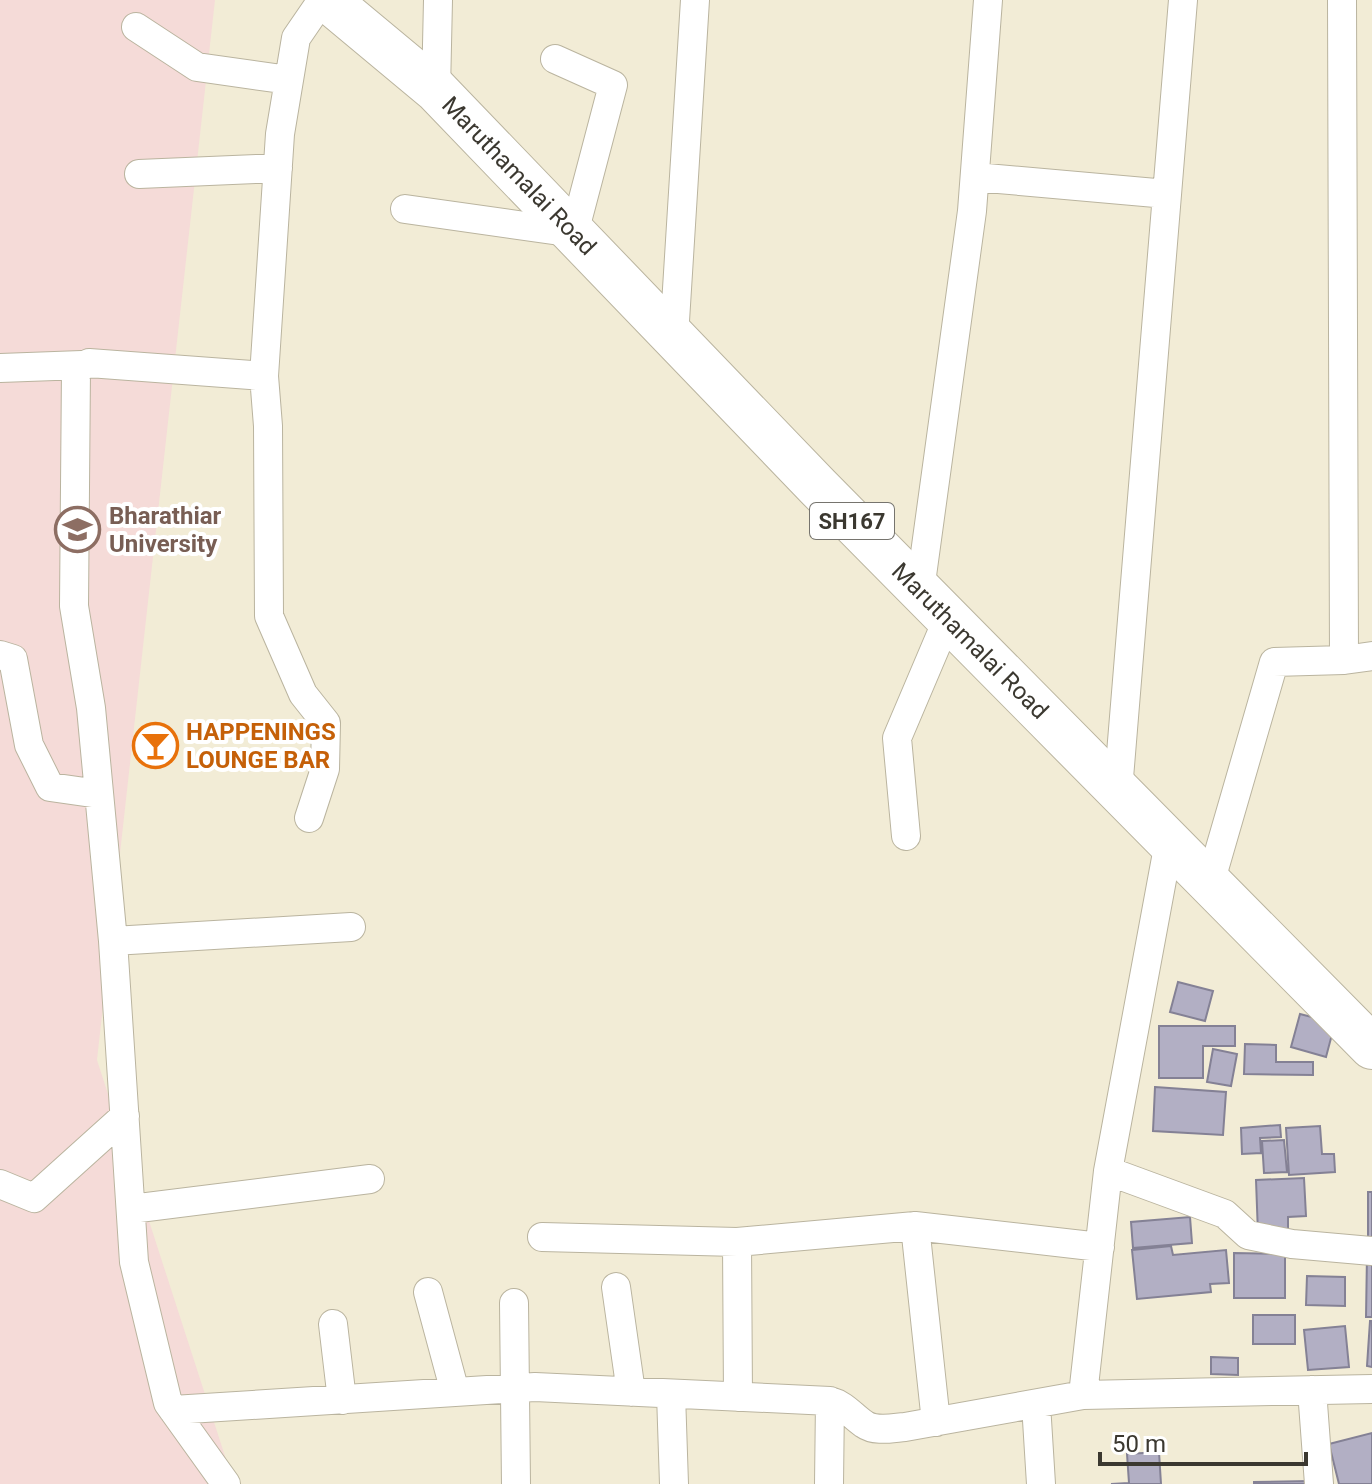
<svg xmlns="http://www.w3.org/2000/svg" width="1372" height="1484" font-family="Roboto,sans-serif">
	<rect width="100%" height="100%" fill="#f2ecd6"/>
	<path fill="#f5dbd8" d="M0,0h215l-118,1060 137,424h-234z"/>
	<path fill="#b2afc4" stroke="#848195" stroke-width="2" d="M1178,982l35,9 -8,30 -35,-9z
		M1300,1014l35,9 -9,34 -35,-10z
		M1159,1026h76v20h-32v32h-44z
		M1245,1044l31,1v17h37v13l-69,-1z
		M1213,1049l24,5 -6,32 -24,-4z
		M1155,1087l71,5 -3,43 -70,-4z
		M1280,1125l1,12 -21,1 1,15 -19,1 -1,-26z
		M1320,1126l2,28h12l1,18 -46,3 -3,-47z
		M1284,1140l3,32 -23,1 -2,-32z
		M1304,1178l2,38 -18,1v16l-30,1 -2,-54z
		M1368,1192h4v47h-4z
		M1190,1217l2,26 -59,5 -2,-26z
		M1171,1246l2,9 53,-5 3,33 -19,1 1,8 -74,7 -5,-49z
		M1234,1253l51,1v44h-51z
		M1367,1255h5v62h-6z
		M1307,1276l38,1v29l-39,-1z
		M1253,1315h42v29h-42z
		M1370,1321h2v46l-5,-1z
		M1345,1326l4,41 -41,3 -4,-40z
		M1211,1357l27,1v17l-27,-1z
		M1372,1433v51h-33l-10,-40z
		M1159,1452l2,32h-50l18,-1 -2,-29z
		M1310,1481v3h-56v-2z"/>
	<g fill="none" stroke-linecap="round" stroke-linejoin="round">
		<defs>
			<path id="street" d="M136,27l61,40 92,13
				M436,90l2,-90
				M139,174l139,-6
				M975,177l192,17
				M405,209l169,24 39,-148 -58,-26
				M674,337l21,-337
				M0,368l82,-3
				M920,590l52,-379 16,-211
				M0,655l13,4 16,86 21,42 49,7
				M1344,660l28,-4
				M1118,790l65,-790
				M309,818l16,-49 1,-46 -23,-29 -34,-78 -1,-190 -4,-50 16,-242 16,-96 26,-38
				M906,836l-9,-98 51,-120
				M1210,883l64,-221 70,-2 -2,-660
				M113,941l238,-14
				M1108,1171l117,43 23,21 44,9 80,7
				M0,1184l34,14 91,-82
				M131,1209l239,-30
				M915,1226l21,196
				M542,1237l195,5 178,-16 185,21
				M737,1242l1,155
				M616,1287l15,105
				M428,1292l27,100
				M514,1303l2,181
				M333,1324l9,76
				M1312,1390l7,94
				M671,1394l3,90
				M1083,1395l289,-6
				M1036,1404l5,80
				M173,1410l362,-23 295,14c15,4 22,15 34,23 11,8 28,4 41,3l178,-32 25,-224 61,-329
				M226,1484l-58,-81 -34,-141 -21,-321 -22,-233 -17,-102 2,-237 13,-6 175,13
				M829,1484l1,-83"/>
			<path id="primary" d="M328,0l108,90 382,397 554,560"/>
		</defs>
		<use href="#street" stroke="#bab49f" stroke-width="30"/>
		<use href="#primary" stroke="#bab49f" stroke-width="46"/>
		<use href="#street" stroke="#fff" stroke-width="28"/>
		<use href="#primary" stroke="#fff" stroke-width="44"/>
	</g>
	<defs>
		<symbol id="university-ring" viewBox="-11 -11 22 22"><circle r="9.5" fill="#fff" stroke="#8d6e63" stroke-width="1.5"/><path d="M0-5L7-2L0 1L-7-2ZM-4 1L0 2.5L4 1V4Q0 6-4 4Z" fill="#8d6e63"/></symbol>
		<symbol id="bar-ring" viewBox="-11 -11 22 22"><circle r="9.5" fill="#fff" stroke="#e8710a" stroke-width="1.5"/><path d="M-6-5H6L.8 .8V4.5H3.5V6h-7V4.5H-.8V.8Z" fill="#e8710a"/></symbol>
	</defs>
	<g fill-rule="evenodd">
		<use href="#university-ring" x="52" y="504" width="51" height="51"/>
		<use href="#bar-ring" x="130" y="720" width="51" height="51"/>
	</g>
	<g text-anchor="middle" stroke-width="8" stroke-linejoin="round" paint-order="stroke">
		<rect fill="#fff" stroke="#76746e" stroke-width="2" x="810" y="503" width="84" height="36" rx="6"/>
		<g font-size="22" font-weight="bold" fill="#3b3830">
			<text x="852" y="529">SH167</text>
		</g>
		<g font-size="24" fill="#3b3830" stroke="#fff">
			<text transform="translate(519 176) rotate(46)" y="8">Maruthamalai Road</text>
			<text transform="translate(970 641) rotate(45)" y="8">Maruthamalai Road</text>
		</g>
		<g font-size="24" font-weight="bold" fill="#785e54" stroke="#fff" text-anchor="start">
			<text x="109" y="524">Bharathiar<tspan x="109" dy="28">University</tspan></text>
		</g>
		<g font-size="24" font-weight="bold" fill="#c56008" stroke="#fff" text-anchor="start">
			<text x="186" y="740">HAPPENINGS<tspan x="186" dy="28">LOUNGE BAR</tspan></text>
		</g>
	</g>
	<path d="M1100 1452v12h206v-12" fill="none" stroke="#3b3830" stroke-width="4"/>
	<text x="1112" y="1452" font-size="24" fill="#3b3830" stroke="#ffffff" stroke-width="6" paint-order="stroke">50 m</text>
</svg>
